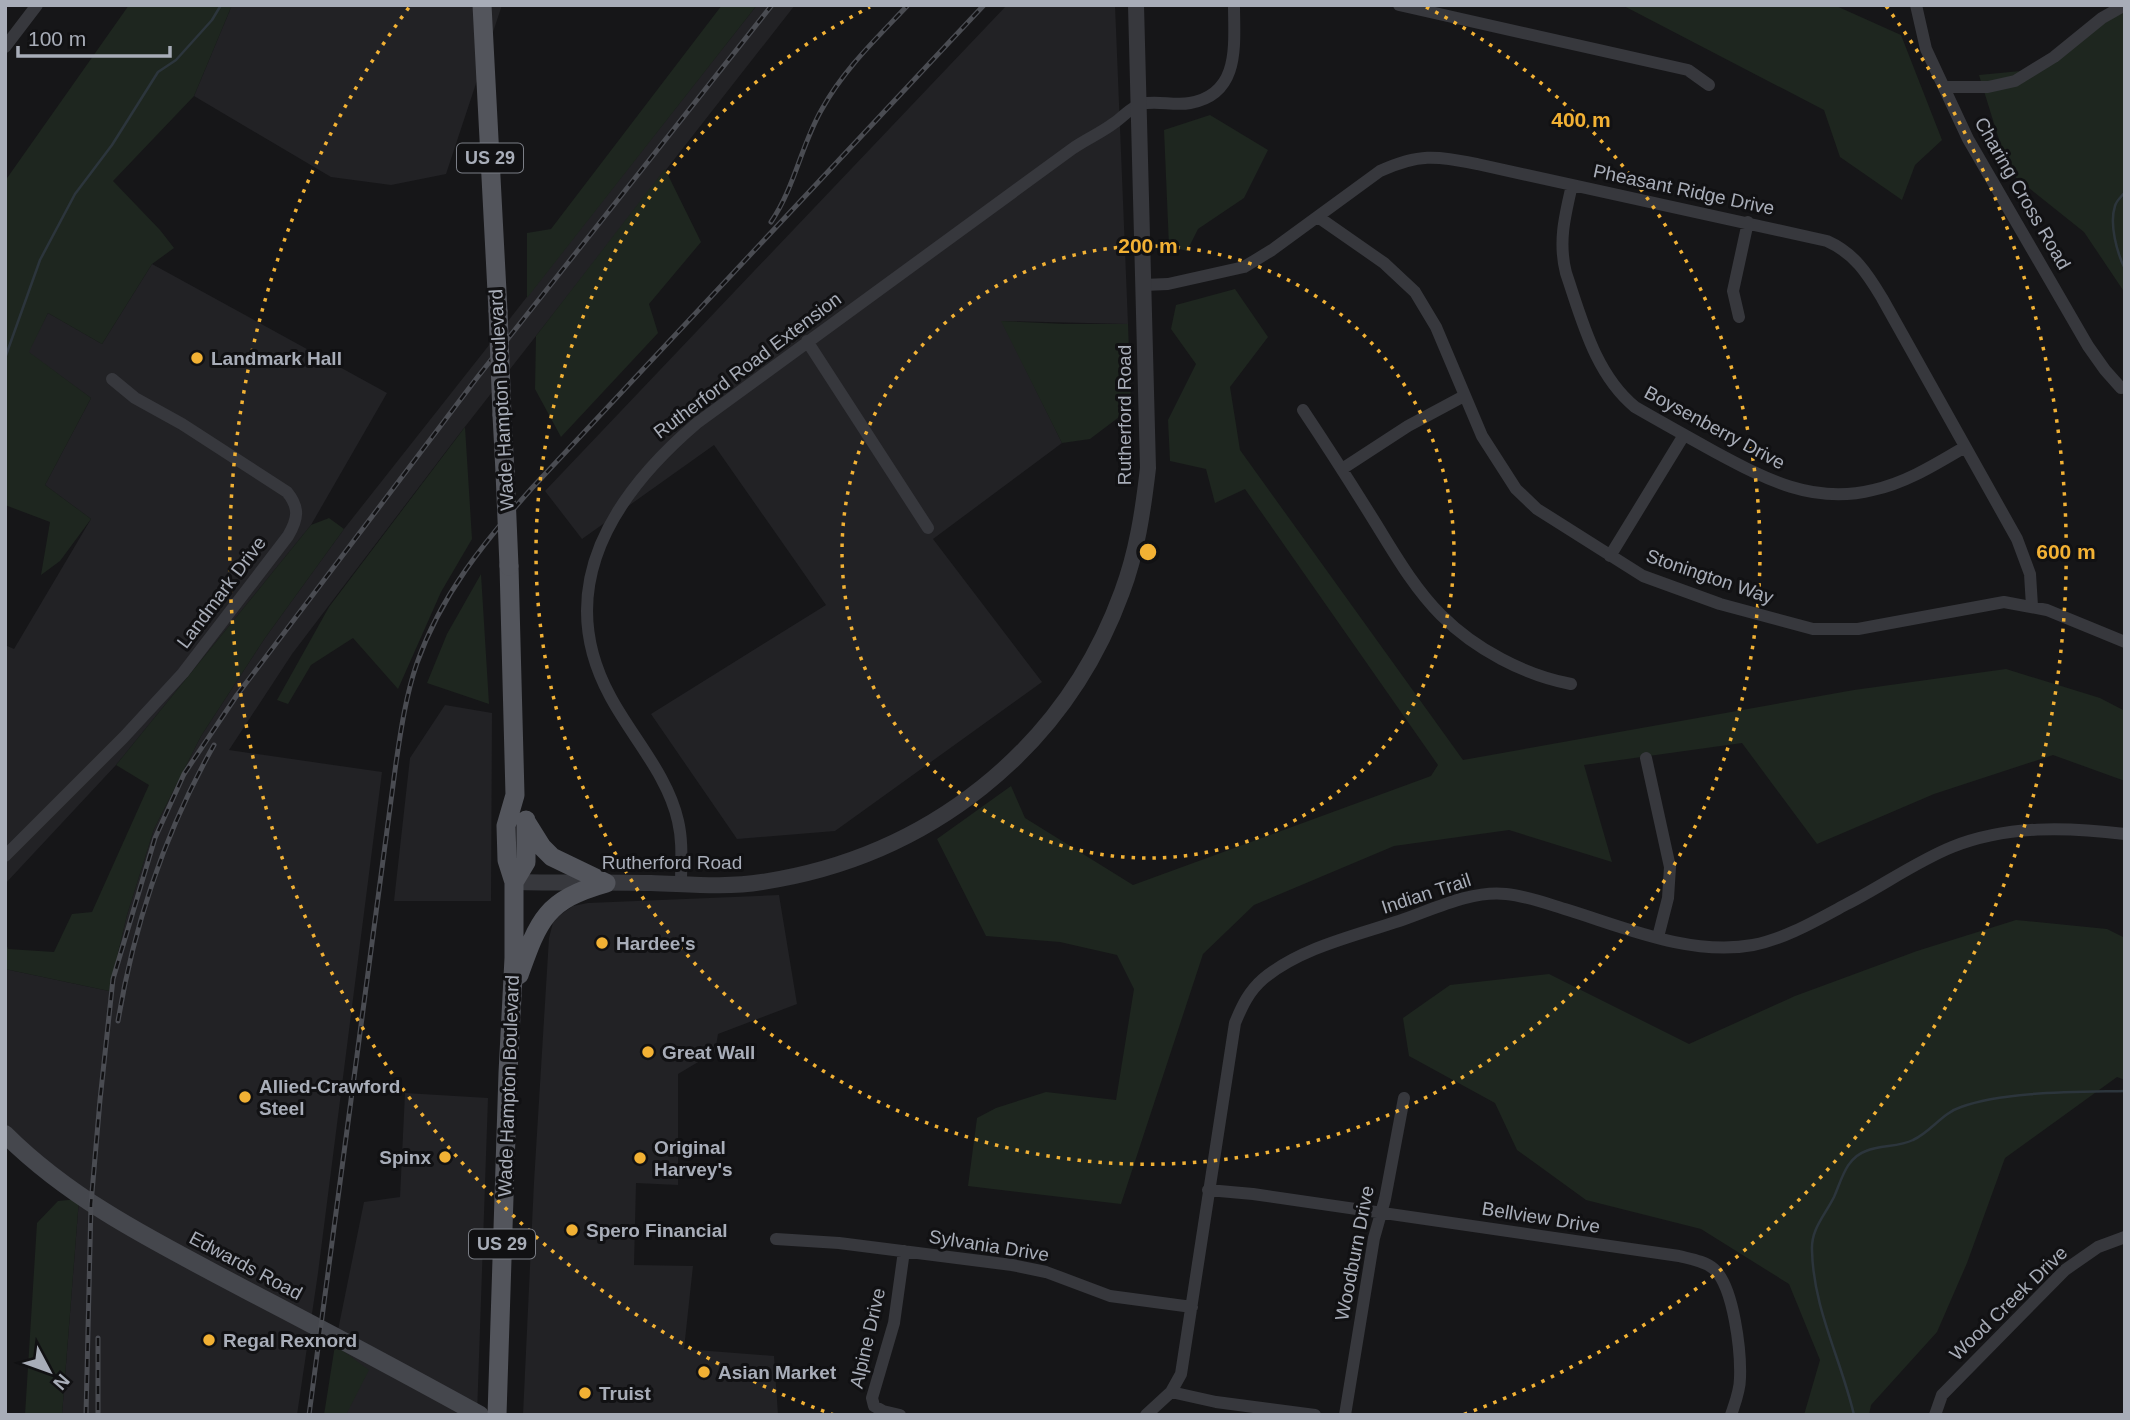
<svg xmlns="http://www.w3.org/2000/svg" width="2130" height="1420" font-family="Helvetica,sans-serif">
	<rect width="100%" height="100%" fill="#161618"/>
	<path fill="#222225" d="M232,5h270l-56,169 -55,11 -60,-8 -137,-81z
		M757,5h38l-338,432 -165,217 -63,96 153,22 -64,501 -21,142h-235l17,-216 -74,-69v-161l104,22 18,-76 27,-86 47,-93 64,-98 79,-109z
		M1007,5h108l13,319 -126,-3 60,122 -129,96 109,143 -207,149 -98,8 -86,-125 175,-109 -112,-160 -132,94 -37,-48z
		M152,264l235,129 -76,132 -195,240 -111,119v-239l9,4 77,-130 -46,-34 46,-87 -63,-46 20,-39 54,31z
		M445,705l47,8 -1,188h-97l16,-143z
		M779,895l18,109 -79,30 -3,18 -37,22v111l-42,-2 -2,82 59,1 -9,83 90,7 4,59h-255l11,-233 15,-244 5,-19 19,-13 15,-3z
		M405,1093l83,5 -11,317h-131l2,-6 -13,-64 29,-143 36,-5z"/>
	<path fill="#1e261f" d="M129,5h103l-38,91 -81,85 47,49 14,18 -22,16 -50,80 -54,-31 -19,39 62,46 -46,87 46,34 -31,42 -19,14 9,-53 -45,-17v-324z
		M722,5h35l-230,293v-65l24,-4z
		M1622,5h212l67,30 41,105 -27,25 -13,35 -62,-43 -16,-47z
		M2125,10v283l-41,-61 -75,-60 -30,-97 52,-5z
		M1210,115l58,35 -24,48 -46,31 -11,22 -18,-5 -5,-116z
		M665,169l36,73 -52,62 9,29 -97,104 -26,-48 1,-53z
		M1235,289l33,48 -38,50 10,63 223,310 391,-70 152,-21 94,29 25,13v70l-72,-26 -119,39 -117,50 -75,-101 -158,22 28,97 -103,-32 -115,16 -140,59 -51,49 -82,250 -153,-18 9,-68 19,-10 50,-16 70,8 18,-111 -17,-34 -57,-13 -74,-6 -49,-97 74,-53 14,32 108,67 298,-109 7,-11 -193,-276 -30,14 -9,-34 -36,-8 -2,-41 28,-56 -25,-35 5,-24z
		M1001,321l63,3h64l3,84 -41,31 -28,4z
		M465,427l7,112 -31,53 -43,97 -45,-51 -42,27 -23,39 -11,-4 52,-93z
		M329,518l15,11 -79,109 -64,98 -47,93 -27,86 -18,76 -104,-22v-29l3,9 46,3 18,-38 20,-2 57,-127 -33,-20 195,-240z
		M481,574l8,130 -62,-21 20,-49z
		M2016,920l91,9 18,9v142l-8,-3 -112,81 -38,105 -30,69 -66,73 -2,10h-65l16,-55 -31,-76 -88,-55 -115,-29 -69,-50 -22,-47 -86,-47 -6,-38 47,-33 99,-11 140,70 106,-48 122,-45z
		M79,1199l-17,216h-37l12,-192 21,-22z
		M335,1345l34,25 -23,45h-22z"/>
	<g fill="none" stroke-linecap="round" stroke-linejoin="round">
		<path stroke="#2c353c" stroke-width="2.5" d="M2125,192c-3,4 -9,9 -10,14 -6,18 2,47 10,63
			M5,358l35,-98 35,-66 37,-49 46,-73 18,-12 36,-40 9,-15
			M1854,1415c-13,-56 -41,-107 -42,-165 -1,-21 13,-35 22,-53 8,-18 12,-39 32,-46 15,-6 33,-4 47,-11 18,-8 29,-27 48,-33 42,-16 118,-15 164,-16"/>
		<path stroke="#37383d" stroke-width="12" d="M1399,5l289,65 21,15
			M1916,5l10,44 42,90 120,207 17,24 16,18
			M5,47l32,-42
			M1944,87h44l27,-6 39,-24 48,-39 23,-13
			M1572,185c-7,30 -14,57 -6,88 16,47 29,101 69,134 26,15 53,30 80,45 50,27 99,53 158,38 33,-7 63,-26 92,-43
			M1318,217l66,46 31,29 21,35 46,109 34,53 21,20 106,67 77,28 93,25h45l146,-27 43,8 78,32
			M1143,285l25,-1 76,-17 28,-17 108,-79c40,-18 55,-15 97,-7l350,77c27,12 40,32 55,57l135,241 13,35 2,32
			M1739,317l-6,-26 15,-69
			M807,341l121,187
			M1303,410c24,36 47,72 70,109 20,32 40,68 68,96 34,34 83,60 130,69
			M1342,469l66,-43 56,-30
			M1610,556l74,-121
			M1646,758l24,109 -2,31 -10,39
			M5,856l119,-119 59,-64 105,-137c10,-17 12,-28 -1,-44l-105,-68 -47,-26 -23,-19
			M681,885c0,-22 2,-43 -3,-64 -10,-46 -47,-85 -68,-125 -59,-109 5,-203 87,-273l375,-274c14,-10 29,-16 42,-26 8,-5 18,-17 27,-19 15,-4 33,2 49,-1 51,-9 44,-59 44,-98
			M1208,1190l45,4 426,62c12,3 26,5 35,13 20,18 27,83 26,109 0,13 -5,25 -9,37
			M776,1239l63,4 173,22 34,7 64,24 82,11
			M1171,1392l45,10 99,13
			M900,1415l-17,-4 -9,-5 -2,-8 22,-75 10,-72
			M1146,1415l25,-23 10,-18 54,-351c7,-17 14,-32 28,-44 37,-31 91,-43 136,-58 33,-11 72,-31 107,-27 21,2 42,10 62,16 58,18 123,46 185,35 32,-6 64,-25 92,-40 36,-18 70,-43 107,-58 55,-22 115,-20 173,-13
			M1345,1415l29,-177 11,-39 19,-101
			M1935,1415l7,-20 123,-125 33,-23 27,-10"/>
		<path stroke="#37383d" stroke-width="16" d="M514,882c45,1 91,0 137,1 37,1 74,5 111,-1 165,-25 302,-131 360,-290 15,-40 21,-81 26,-124l-12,-463"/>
		<path stroke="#45474d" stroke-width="18" d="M5,1134c70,70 159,112 245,158 77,40 154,81 230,123"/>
		<path stroke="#53555c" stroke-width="19" d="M482,5l16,306
			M502,415l3,57
			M527,823l15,24 10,10 54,26
			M514,882l12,-20v-42
			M519,975c20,-56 27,-75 87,-92
			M497,1415l11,-342 6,-115v-76l-7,-22 -1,-34 9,-31 -6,-229"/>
		<defs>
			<path id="rail" d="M771,222c24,-35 30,-77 51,-113 22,-40 55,-71 86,-104
				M118,1021c16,-96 48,-191 96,-276
				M98,1338v77
				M86,1415l5,-211 9,-104 13,-121 42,-141 29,-64 53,-79 239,-316 296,-374
				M309,1415l87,-652c5,-34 10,-68 21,-100 24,-68 67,-121 115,-175l452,-483"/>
		</defs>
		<use href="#rail" stroke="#4a4c52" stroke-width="5"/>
		<use href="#rail" stroke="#111113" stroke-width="2.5" stroke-dasharray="8" stroke-linecap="butt"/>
		<path stroke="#53555c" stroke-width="19" d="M498,311l4,104
			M505,472l4,94"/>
	</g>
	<g fill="none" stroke="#f2b134" stroke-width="3.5" stroke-dasharray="3.5 7">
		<circle cx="1148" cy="552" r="306"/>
		<path d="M1426 7A612 612 0 1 1 870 7"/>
		<path d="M834 1415A918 918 0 0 1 410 6M1886 6A918 918 0 0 1 1462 1415"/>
	</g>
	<g fill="#f2b134" stroke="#111113" stroke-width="2.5">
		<circle cx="197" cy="358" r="7"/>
		<circle cx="602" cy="943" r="7"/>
		<circle cx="648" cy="1052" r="7"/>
		<circle cx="245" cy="1097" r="7"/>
		<circle cx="445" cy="1157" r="7"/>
		<circle cx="640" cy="1158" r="7"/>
		<circle cx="572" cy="1230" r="7"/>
		<circle cx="209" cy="1340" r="7"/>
		<circle cx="704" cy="1372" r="7"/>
		<circle cx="585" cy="1393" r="7"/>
	</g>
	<g text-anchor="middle" stroke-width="6" stroke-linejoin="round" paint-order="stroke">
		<g fill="#111113" stroke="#7b7e86" stroke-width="2">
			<rect x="457" y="143.5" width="66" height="29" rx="5"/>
			<rect x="469" y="1229.5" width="66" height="29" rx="5"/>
		</g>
		<g font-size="18" font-weight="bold" fill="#a8adb8">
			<text x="490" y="164">US 29</text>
			<text x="502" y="1250">US 29</text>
		</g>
		<g font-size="19" fill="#a8adb8" stroke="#111113">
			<text transform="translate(1684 189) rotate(12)" y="7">Pheasant Ridge Drive</text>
			<text transform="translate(2023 193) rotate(60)" y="7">Charing Cross Road</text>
			<text transform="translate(747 365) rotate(-37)" y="7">Rutherford Road Extension</text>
			<text transform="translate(501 400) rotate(-93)" y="7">Wade Hampton Boulevard</text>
			<text transform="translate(1124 415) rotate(-90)" y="7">Rutherford Road</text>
			<text transform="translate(1715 427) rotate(28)" y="7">Boysenberry Drive</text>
			<text transform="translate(1710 576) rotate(19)" y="7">Stonington Way</text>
			<text transform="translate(221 592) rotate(-53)" y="7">Landmark Drive</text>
			<text x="672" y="869">Rutherford Road</text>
			<text transform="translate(1426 893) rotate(-18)" y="7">Indian Trail</text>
			<text transform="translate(508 1086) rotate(-88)" y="7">Wade Hampton Boulevard</text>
			<text transform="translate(1541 1217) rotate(9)" y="7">Bellview Drive</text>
			<text transform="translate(989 1245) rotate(9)" y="7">Sylvania Drive</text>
			<text transform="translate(1354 1253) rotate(-79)" y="7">Woodburn Drive</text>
			<text transform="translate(246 1265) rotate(28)" y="7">Edwards Road</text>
			<text transform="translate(2008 1303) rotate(-44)" y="7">Wood Creek Drive</text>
			<text transform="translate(867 1338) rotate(-77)" y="7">Alpine Drive</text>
		</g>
		<g font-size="19" font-weight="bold" fill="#a8adb8" stroke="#111113" text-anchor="start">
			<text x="211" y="365">Landmark Hall</text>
			<text x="616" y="950">Hardee's</text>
			<text x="662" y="1059">Great Wall</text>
			<text x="259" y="1093">Allied-Crawford<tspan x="259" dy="22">Steel</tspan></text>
			<text x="654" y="1154">Original<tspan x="654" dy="22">Harvey's</tspan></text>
			<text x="431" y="1164" text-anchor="end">Spinx</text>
			<text x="586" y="1237">Spero Financial</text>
			<text x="223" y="1347">Regal Rexnord</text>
			<text x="718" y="1379">Asian Market</text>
			<text x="599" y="1400">Truist</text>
		</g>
	</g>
	<circle cx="1148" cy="552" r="10" fill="#f2b134" stroke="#111113" stroke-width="3.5"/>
	<g font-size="21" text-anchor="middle" font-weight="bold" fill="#f2b134" stroke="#111113" stroke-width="6" stroke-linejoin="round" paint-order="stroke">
		<text x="1581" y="127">400 m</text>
		<text x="1148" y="253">200 m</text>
		<text x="2066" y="559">600 m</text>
	</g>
	<rect width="2130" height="1420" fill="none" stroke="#a8adb8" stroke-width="14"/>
	<g transform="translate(49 1371) rotate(131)" stroke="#111113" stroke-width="5" paint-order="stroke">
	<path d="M0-5L12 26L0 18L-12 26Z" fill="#a8adb8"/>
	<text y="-10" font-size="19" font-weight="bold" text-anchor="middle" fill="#a8adb8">N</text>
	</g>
	<path d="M18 46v10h152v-10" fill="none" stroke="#a8adb8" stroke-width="3.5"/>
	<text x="28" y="46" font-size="21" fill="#a8adb8" stroke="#111113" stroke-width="5" paint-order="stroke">100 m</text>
</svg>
